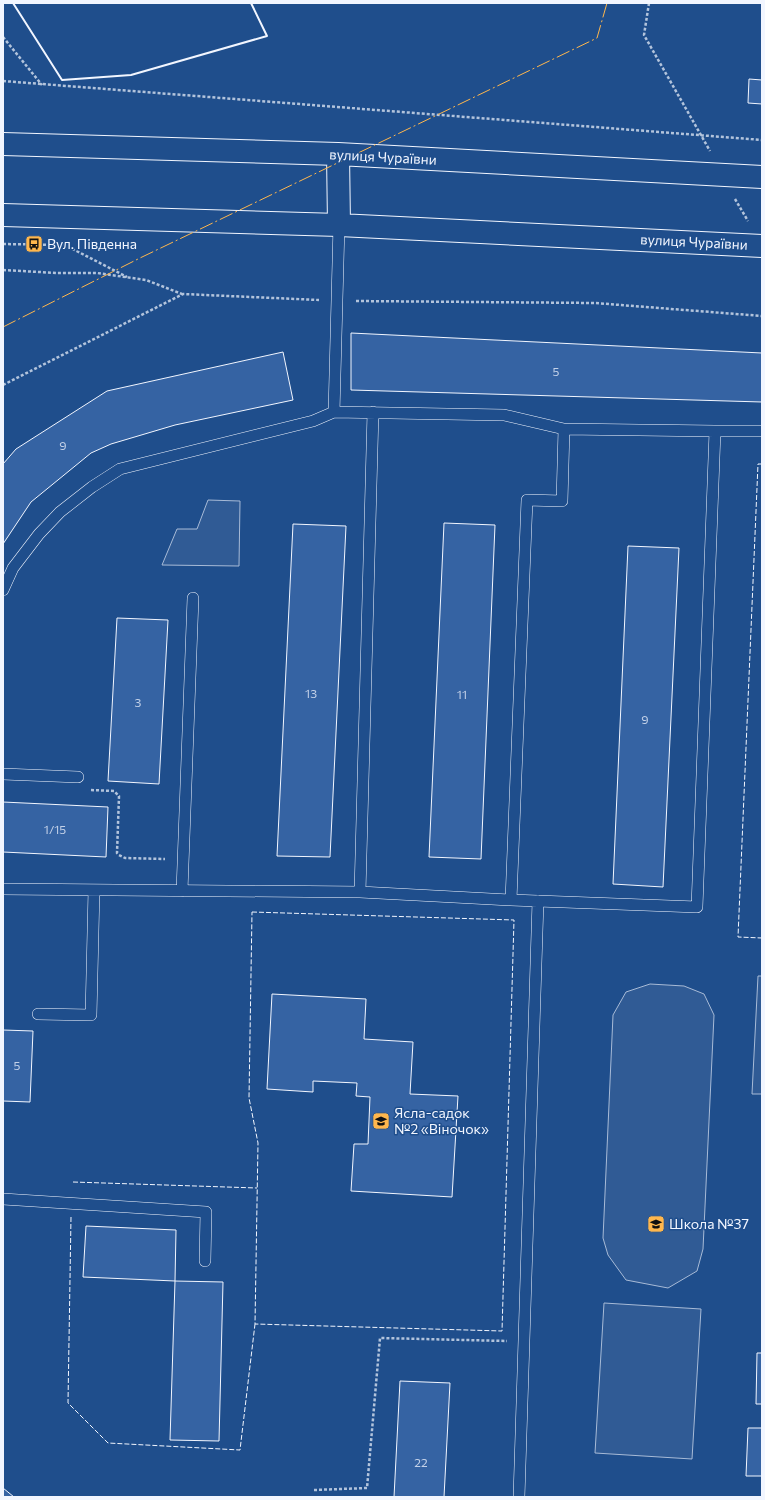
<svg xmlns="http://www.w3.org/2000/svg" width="765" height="1500" font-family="Commissioner,sans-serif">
	<rect width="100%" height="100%" fill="#1f4e8c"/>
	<path fill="#305b95" stroke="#a8bbd7" d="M208,500l32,1 -1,65 -77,-1 15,-36h20z
		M758,976h4v118h-10z
		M650,984l34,2 20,8 10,21 -11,234 -6,22 -29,17 -42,-8 -18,-25 -5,-17 10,-223 13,-23z
		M604,1303l97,6 -9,150 -97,-6z"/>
	<path fill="#3563a3" stroke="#f2f6ff" d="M749,79l13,1v24l-14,-1z
		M351,333l411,20v49l-411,-12z
		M283,352l10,48 -118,25 -64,19 -20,9 -60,49 -28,42v-80l13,-15 91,-58z
		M444,523l51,2 -14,334 -52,-2z
		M293,524l53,2 -16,331 -53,-1z
		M628,546l51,2 -16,339 -50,-3z
		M117,618l51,2 -9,164 -51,-3z
		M3,802l105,5 -2,50 -103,-5z
		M272,994l94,5 -2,40 49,3 -3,52 48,2 -6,101 -101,-6 3,-47h14l2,-47 -14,-1 1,-13 -44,-2v11l-46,-3z
		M3,1030l30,1 -3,71 -27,-1z
		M86,1226l90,4 -1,51 -92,-4z
		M175,1281l48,1 -4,159 -49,-1z
		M757,1353h5v51h-6z
		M400,1381l50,2 -6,114h-50z
		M748,1428h14v48h-16z
		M3,1488l11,9h-11z"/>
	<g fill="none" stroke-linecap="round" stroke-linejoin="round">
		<defs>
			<path id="lane" d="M339,225l-5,187 170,3 60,14 151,2h47
				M3,590l10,-22 26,-34 21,-22 32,-25 28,-18 193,-48 21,-9
				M3,774l75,3
				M3,889l357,3 151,8 186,7 18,-476
				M182,891l11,-293
				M360,892l13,-480
				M511,900l16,-400 35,1 2,-72
				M38,1014l53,1 3,-125
				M3,1199l203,13 -1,49
				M519,1497l19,-596"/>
			<path id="secondary" d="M3,144l335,10 424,23
				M338,154l1,71
				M3,215l336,10 423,21"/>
		</defs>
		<use href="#lane" stroke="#f2f6ff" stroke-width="12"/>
		<use href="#secondary" stroke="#f2f6ff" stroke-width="24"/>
		<path stroke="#b3c4dc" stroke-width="2.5" stroke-dasharray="3 2" stroke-linecap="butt" d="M649,3l-5,32 66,116
			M3,37l39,48
			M3,81l759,59
			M735,199l13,22
			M3,244l62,1 62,32
			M3,270l54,3h40l49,7 36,14
			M356,301l239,2 167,13
			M3,385l180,-91 136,6
			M91,790l23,1 5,5 -2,57 2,2 6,3 40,1
			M314,1490l53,-2 13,-150 127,3"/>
		<use href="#lane" stroke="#1f4e8c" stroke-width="11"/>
		<use href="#secondary" stroke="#1f4e8c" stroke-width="22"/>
		<path stroke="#f2f6ff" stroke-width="1" stroke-dasharray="5 2" stroke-linecap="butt" d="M762,464h-4l-20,473 24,1
			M252,912l262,8 -12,411 -247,-7 3,-181 -9,-45z
			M73,1182l184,6
			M71,1217l-3,186 40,40 132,7 15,-126"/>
		<path stroke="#f2f6ff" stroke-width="2" d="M13,3l49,77 69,-5 136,-39 -16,-33"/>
		<path stroke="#ffb74d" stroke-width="1" stroke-dasharray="14 3 2 3" stroke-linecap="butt" d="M3,327l137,-69 457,-220 10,-35"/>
	</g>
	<defs>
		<symbol id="bus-square" viewBox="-11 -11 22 22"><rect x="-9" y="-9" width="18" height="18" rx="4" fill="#ffb74d" stroke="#1f4e8c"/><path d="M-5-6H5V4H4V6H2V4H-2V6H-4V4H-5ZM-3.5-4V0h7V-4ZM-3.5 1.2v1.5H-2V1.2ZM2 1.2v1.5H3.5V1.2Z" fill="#111"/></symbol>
		<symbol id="school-square" viewBox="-11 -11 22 22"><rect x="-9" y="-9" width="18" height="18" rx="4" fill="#ffb74d" stroke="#1f4e8c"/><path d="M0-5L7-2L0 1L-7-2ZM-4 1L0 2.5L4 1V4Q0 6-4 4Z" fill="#111"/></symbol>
	</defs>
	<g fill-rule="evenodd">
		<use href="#bus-square" x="24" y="234" width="20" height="20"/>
		<use href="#school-square" x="371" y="1111" width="20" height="20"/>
		<use href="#school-square" x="646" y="1214" width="20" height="20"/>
	</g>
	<g text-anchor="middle" stroke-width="3" stroke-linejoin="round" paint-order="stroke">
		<g font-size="12" fill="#c3d1e8">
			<text x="556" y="376">5</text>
			<text x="63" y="450">9</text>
			<text x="311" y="698">13</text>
			<text x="462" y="699">11</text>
			<text x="138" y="707">3</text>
			<text x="645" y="724">9</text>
			<text x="55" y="834">1/15</text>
			<text x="17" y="1070">5</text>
			<text x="421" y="1467">22</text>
		</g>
		<g font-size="14" fill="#f2f6ff" stroke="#1f4e8c">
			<text transform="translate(383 157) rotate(3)" y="5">вулиця Чураївни</text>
			<text transform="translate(694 242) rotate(3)" y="5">вулиця Чураївни</text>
		</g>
		<g font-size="14" fill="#f2f6ff" stroke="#1f4e8c" text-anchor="start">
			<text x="47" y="249">Вул. Південна</text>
			<text x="394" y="1118">Ясла-садок<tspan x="394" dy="16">№2 «Віночок»</tspan></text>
			<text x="669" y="1229">Школа №37</text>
		</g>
	</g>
	<rect width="765" height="1500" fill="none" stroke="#f2f6ff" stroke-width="8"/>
</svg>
